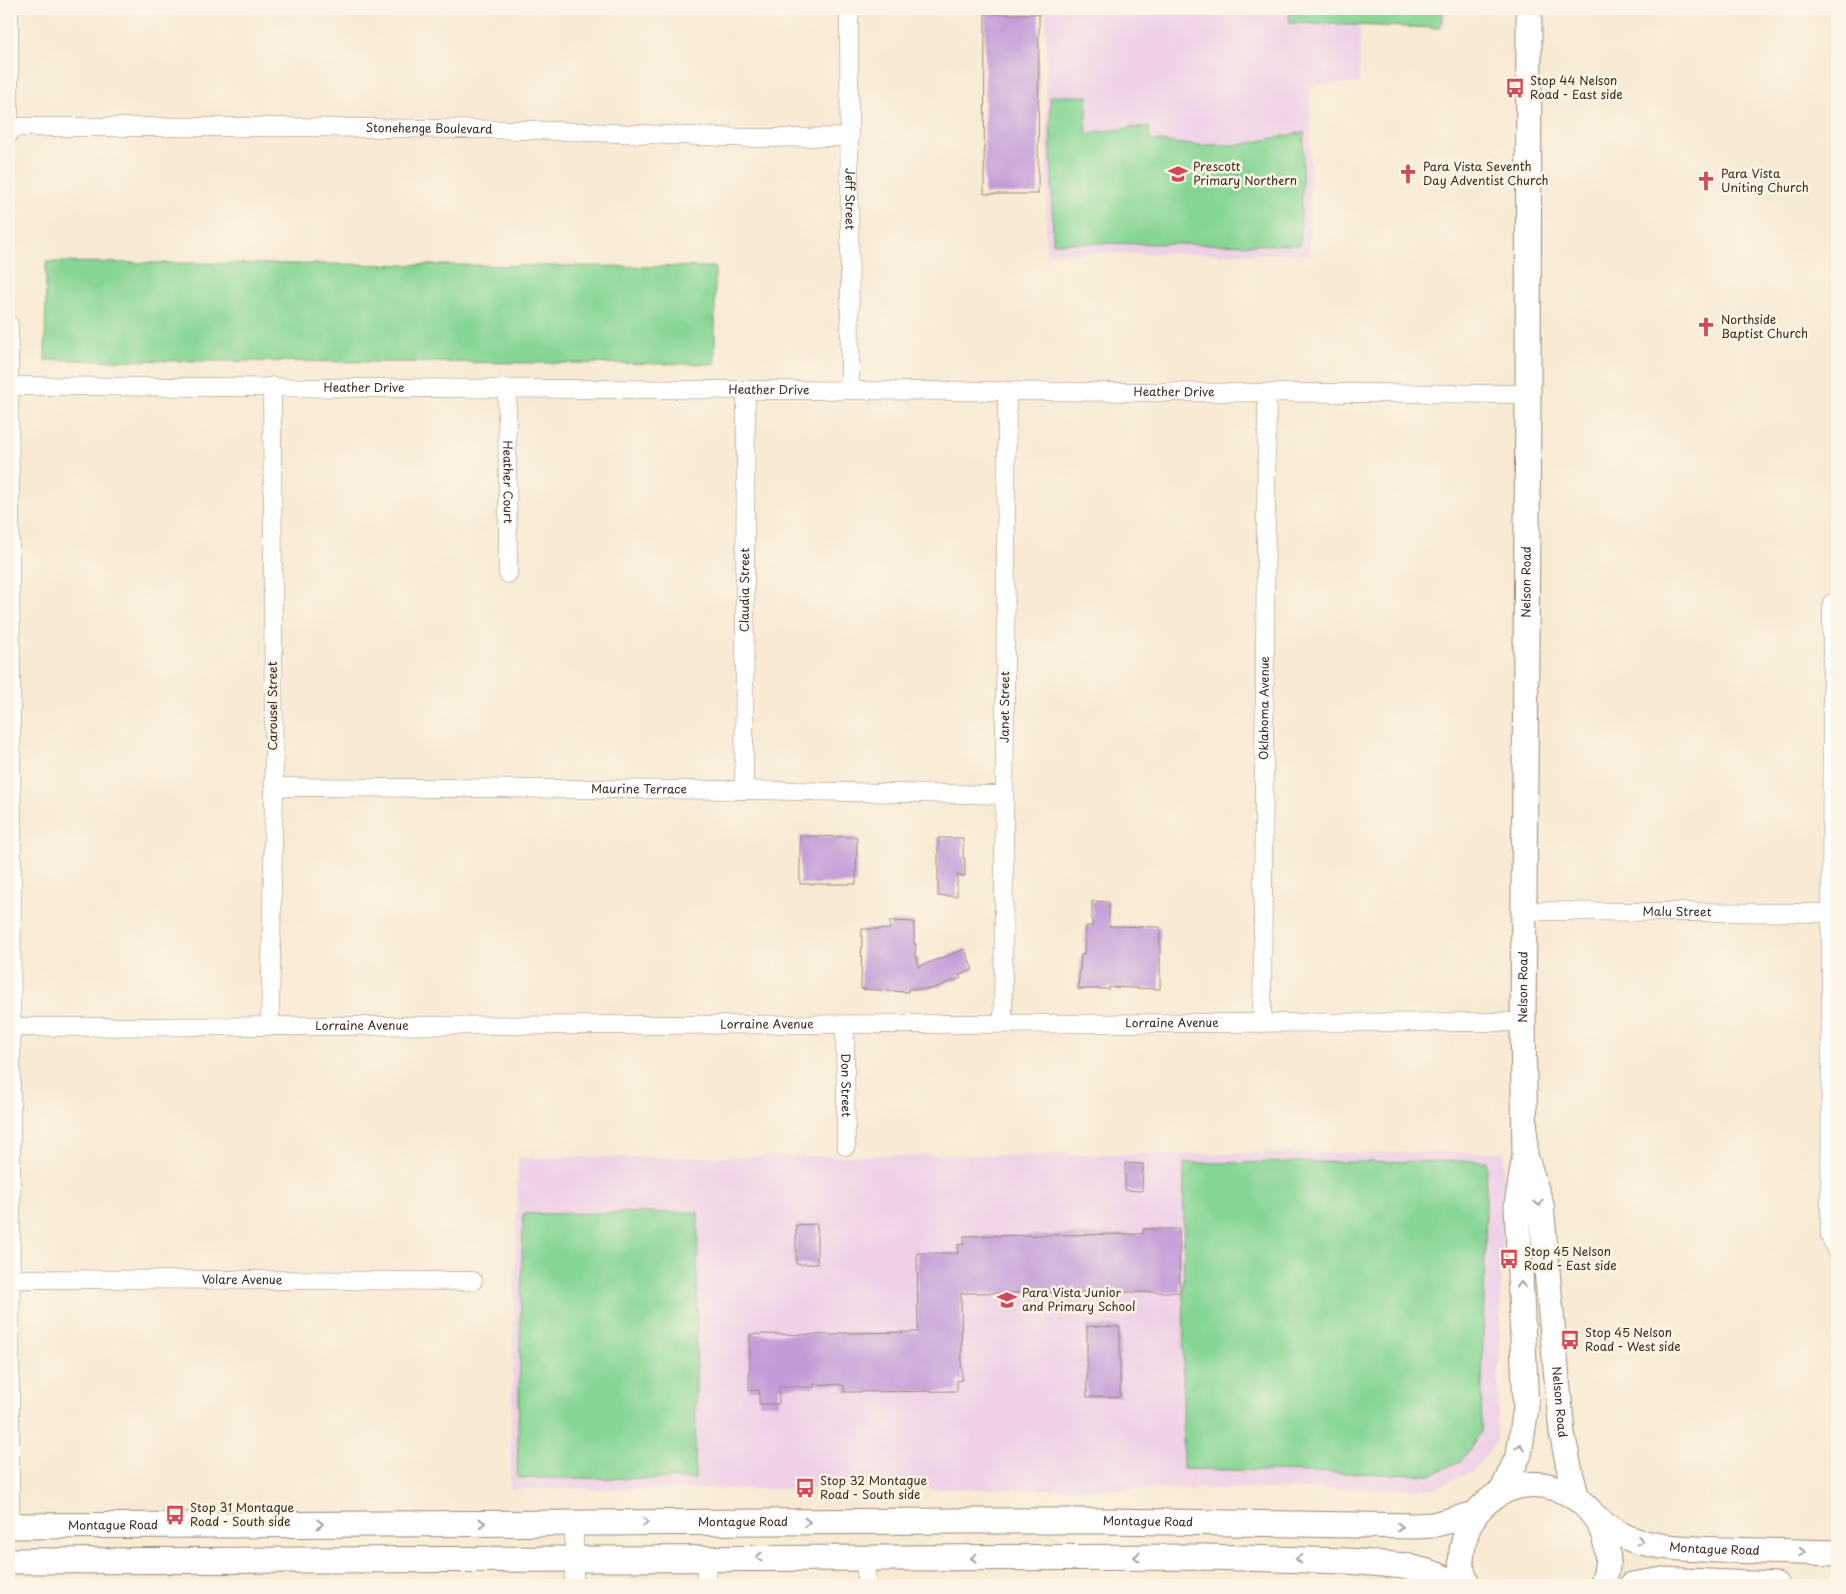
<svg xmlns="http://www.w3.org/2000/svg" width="1846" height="1594" font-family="'Playpen Sans',sans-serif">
	<rect width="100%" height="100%" fill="#fcf5e5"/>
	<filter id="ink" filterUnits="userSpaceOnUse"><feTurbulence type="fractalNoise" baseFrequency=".02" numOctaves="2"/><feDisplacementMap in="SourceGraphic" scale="10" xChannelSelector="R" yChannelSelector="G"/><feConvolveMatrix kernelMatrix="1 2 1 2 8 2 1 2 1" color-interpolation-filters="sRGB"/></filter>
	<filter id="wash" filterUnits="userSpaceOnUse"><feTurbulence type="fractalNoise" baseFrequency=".0096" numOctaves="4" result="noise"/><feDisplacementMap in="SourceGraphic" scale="20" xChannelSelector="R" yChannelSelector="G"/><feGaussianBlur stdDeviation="1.12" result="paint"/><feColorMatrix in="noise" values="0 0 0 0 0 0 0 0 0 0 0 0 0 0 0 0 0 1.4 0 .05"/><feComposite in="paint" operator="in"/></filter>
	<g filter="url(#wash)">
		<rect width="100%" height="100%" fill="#f8ead3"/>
		<path fill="#eed0e7" d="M1046,9h401l-3,20 -84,-3 -1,57 -48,2 -2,169 -263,-1z
			M1504,1152l-7,289 -23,29 -41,19h-923l8,-331z"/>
		<path fill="#86d594" stroke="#608059" d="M1289,9h154l-3,19 -150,-5z
			M1050,96h38l-2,37 63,-7 1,14 43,5h46l65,-13 -4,113 -247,-2z
			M46,262l669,5v97l-670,-4z
			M1487,1161l-6,271 -19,28 -31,15 -248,-6 1,-306z
			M698,1212l-3,267 -178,-1 6,-264z"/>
		<g id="blocks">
			<path fill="#c29cd8" d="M985,14h54l-1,180h-54z
				M800,836l57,1 -1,47h-56z
				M938,838h25v20h2v18h-8v20h-19z
				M1092,901l17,1v24l51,1v62l-51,-2v2h-31l3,-34 3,-1 2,-28h6z
				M890,921l24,1v22h2l-1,14h3v9l47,-18 8,21 -14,5 2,3 -30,11h-23v3l-47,-3 1,-60h28z
				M1125,1163l18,1 -1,27 -17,-1z
				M817,1224v40h-21v-39z
				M1143,1229h36l1,63 -219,1 1,87 -5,1v10l-113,1v-7l-30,-1v3h-35v17h-20v-14h-10l1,-56 88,1v-2l80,-1 -1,-79h41v-8l6,-1v-8l179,-2z
				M1087,1326l33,1v70h-33z"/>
		</g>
	</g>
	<g filter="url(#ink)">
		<use href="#blocks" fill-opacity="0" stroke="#9a8a78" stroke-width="1"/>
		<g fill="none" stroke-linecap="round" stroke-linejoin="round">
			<defs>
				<g id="minor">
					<path id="s1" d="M849,9l1,380"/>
					<path id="s2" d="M9,127h276l246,3 222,8 97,-1"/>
					<path d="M9,135v-126"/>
					<path d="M9,324l3,531 -2,670"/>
					<path id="s3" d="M9,386l1519,8"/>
					<path id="s4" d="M507,388l1,186"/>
					<path d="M1832,603l-2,633 7,16"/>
					<path id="s5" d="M274,787l470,3 260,5"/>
					<path id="s6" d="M744,790l2,-401"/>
					<path id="s7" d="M1525,911l305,2"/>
					<path id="s8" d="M1003,1023l4,-632"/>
					<path id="s9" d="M1262,1023l5,-630"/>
					<path d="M270,1025l4,-238 -2,-401"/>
					<path id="s10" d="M845,1025l1,121"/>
					<path id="s11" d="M11,1027l1512,-5"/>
					<path id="s12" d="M11,1279l462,2"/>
					<path d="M574,1523v62"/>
					<path d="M706,1557v28"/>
					<path d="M866,1557v28"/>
				</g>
				<g id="secondary">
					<path id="s13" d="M1527,1161l14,44 21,228 8,39 7,26"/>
					<path id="s14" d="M1502,1492l17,-38 7,-46 -9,-203 8,-49 -2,-134 5,-618 1,-395"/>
					<path id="s15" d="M1597,1519c12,9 25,18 40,22 28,8 60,8 88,9 38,1 75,2 112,3"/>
					<path id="s16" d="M9,1526l947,-5h149l310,5 17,-1 43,-11"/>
					<path d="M9,1561l1197,-4 142,4 58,5 29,8 24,11"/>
					<path d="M1468,1585c-8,-13 -8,-30 -4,-44 3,-15 11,-29 23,-39 58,-49 143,13 115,83"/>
					<path d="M1632,1585l30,-5 114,5"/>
				</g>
			</defs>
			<use href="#minor" stroke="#9a8a78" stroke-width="19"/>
			<use href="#secondary" stroke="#9a8a78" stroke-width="27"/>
			<use href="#minor" stroke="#fff" stroke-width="18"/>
			<use href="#secondary" stroke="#fff" stroke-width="25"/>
		</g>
		<defs><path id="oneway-chevron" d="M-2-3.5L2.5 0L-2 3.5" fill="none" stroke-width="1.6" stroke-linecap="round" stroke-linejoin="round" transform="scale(1.25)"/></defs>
		<g stroke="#a79f9a">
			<use href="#oneway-chevron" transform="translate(1539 1203) rotate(77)"/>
			<use href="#oneway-chevron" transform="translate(1521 1285) rotate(-92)"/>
			<use href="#oneway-chevron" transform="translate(1520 1447) rotate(-77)"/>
			<use href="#oneway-chevron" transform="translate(645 1522)"/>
			<use href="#oneway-chevron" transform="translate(807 1522)"/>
			<use href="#oneway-chevron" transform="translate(482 1523)"/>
			<use href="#oneway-chevron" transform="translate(320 1524)"/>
			<use href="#oneway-chevron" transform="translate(1400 1527)"/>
			<use href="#oneway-chevron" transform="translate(1640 1541) rotate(15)"/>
			<use href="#oneway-chevron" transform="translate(1802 1552) rotate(2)"/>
			<use href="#oneway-chevron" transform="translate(759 1557) rotate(180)"/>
			<use href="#oneway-chevron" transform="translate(1137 1557) rotate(180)"/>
			<use href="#oneway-chevron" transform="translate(974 1558) rotate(178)"/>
			<use href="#oneway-chevron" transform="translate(1299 1559) rotate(-178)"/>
		</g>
	</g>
	<defs>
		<symbol id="bus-bare" viewBox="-9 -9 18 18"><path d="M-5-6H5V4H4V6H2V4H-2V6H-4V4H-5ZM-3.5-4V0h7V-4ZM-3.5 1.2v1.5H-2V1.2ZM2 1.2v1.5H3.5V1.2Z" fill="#d1495b" stroke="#fcf5e5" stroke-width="2.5" paint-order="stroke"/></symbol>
		<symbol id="school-bare" viewBox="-9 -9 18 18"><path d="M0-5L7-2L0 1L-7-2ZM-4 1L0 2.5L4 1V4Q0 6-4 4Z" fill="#d1495b" stroke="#fcf5e5" stroke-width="2.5" paint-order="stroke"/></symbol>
		<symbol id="church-bare" viewBox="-9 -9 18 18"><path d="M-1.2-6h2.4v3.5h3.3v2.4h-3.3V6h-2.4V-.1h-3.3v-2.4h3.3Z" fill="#d1495b" stroke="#fcf5e5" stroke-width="2.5" paint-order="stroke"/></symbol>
	</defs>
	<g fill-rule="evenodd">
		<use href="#bus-bare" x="1501" y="74" width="28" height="28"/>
		<use href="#school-bare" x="1164" y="160" width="28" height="28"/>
		<use href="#church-bare" x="1394" y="160" width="28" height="28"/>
		<use href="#church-bare" x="1692" y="167" width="28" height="28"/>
		<use href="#church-bare" x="1692" y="313" width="28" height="28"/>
		<use href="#bus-bare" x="1495" y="1245" width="28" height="28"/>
		<use href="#school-bare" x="993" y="1286" width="28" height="28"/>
		<use href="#bus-bare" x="1556" y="1326" width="28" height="28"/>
		<use href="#bus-bare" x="791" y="1474" width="28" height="28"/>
		<use href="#bus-bare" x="161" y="1501" width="28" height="28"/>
	</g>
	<g text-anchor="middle" stroke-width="5" stroke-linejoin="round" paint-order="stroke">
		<g font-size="12" fill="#3b2a1e" stroke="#fcf5e5" text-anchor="start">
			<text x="1530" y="85">Stop 44 Nelson<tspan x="1530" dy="14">Road - East side</tspan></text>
			<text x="1193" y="171">Prescott<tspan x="1193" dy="14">Primary Northern</tspan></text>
			<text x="1423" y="171">Para Vista Seventh<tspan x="1423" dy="14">Day Adventist Church</tspan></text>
			<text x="1721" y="178">Para Vista<tspan x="1721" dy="14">Uniting Church</tspan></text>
			<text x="1721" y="324">Northside<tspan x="1721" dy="14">Baptist Church</tspan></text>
			<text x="1524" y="1256">Stop 45 Nelson<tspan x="1524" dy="14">Road - East side</tspan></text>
			<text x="1022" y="1297">Para Vista Junior<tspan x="1022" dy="14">and Primary School</tspan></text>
			<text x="1585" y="1337">Stop 45 Nelson<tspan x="1585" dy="14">Road - West side</tspan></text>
			<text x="820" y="1485">Stop 32 Montague<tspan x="820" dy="14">Road - South side</tspan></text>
			<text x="190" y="1512">Stop 31 Montague<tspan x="190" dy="14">Road - South side</tspan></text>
		</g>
		<g font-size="12" fill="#3b2a1e" stroke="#fcf5e5">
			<text dy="4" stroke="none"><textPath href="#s2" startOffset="420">Stonehenge Boulevard</textPath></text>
			<text dy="4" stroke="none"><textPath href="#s1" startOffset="190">Jeff Street</textPath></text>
			<text dy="4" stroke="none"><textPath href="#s3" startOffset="355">Heather Drive</textPath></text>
			<text dy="4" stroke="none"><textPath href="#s3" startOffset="760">Heather Drive</textPath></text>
			<text dy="4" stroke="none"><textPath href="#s3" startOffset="1165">Heather Drive</textPath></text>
			<text dy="4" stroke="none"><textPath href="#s4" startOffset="94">Heather Court</textPath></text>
			<text dy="4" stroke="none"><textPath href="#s14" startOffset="915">Nelson Road</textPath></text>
			<text dy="4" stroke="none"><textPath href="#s6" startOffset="200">Claudia Street</textPath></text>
			<text transform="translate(273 706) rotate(-90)" y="4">Carousel Street</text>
			<text dy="4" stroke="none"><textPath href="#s8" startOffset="316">Janet Street</textPath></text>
			<text dy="4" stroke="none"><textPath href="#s9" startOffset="315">Oklahoma Avenue</textPath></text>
			<text dy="4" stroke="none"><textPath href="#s5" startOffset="365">Maurine Terrace</textPath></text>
			<text dy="4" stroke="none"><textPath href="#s7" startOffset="152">Malu Street</textPath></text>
			<text dy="4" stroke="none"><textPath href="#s14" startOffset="510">Nelson Road</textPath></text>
			<text dy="4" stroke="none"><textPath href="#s11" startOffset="1161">Lorraine Avenue</textPath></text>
			<text dy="4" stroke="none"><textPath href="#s11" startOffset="351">Lorraine Avenue</textPath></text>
			<text dy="4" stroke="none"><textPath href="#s11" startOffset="756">Lorraine Avenue</textPath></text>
			<text dy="4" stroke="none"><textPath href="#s10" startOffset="60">Don Street</textPath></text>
			<text dy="4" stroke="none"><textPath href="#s12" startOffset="231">Volare Avenue</textPath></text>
			<text dy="4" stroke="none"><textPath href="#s13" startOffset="244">Nelson Road</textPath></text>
			<text dy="4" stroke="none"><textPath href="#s16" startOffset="734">Montague Road</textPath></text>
			<text dy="4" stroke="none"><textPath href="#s16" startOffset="1139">Montague Road</textPath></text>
			<text dy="4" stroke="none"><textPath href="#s16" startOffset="104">Montague Road</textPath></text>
			<text dy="4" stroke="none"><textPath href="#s15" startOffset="124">Montague Road</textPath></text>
		</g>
	</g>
	<rect width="1846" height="1594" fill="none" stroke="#fcf5e5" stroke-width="30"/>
</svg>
